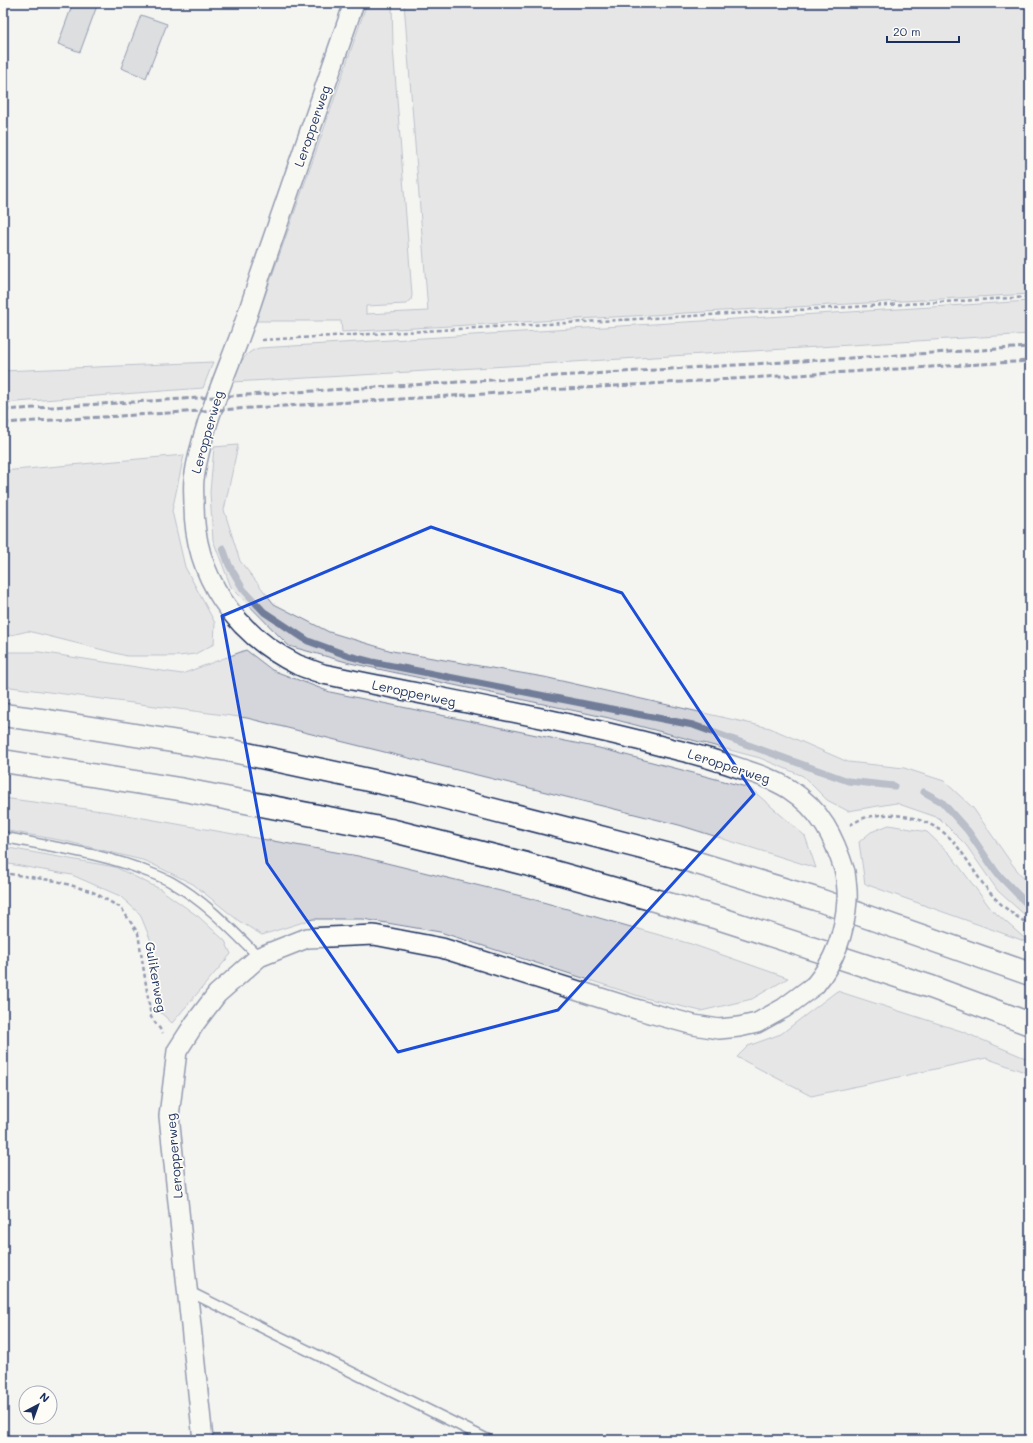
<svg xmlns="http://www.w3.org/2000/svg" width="1033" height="1443" font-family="Mali,sans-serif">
	<rect width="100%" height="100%" fill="#f4f4f1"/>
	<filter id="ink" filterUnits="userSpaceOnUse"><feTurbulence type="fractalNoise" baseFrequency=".025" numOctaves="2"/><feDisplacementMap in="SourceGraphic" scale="8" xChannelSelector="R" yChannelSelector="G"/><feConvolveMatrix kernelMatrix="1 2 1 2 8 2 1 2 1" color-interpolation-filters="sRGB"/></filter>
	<g filter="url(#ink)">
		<path fill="#d4d6db" stroke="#78829c" d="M367,3h25l1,44 19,248 -1,5 -5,4 -40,2v8l62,-3 -24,-308h626v291l-688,38 -1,-11h-85l69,-195z
			M1030,301v33l-686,42 -113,6c6,-14 13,-31 29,-34z
			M213,362l-10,26 -200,15v-32z
			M238,445l-14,65 16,51 34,43 55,28 63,19 152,26 226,51 78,34 56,6 40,13 29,27 39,56 18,22v31l-4,-1 -28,-25 -32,-46 -27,-27 -43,-15 -48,8 -21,-11 -24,-24 -43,-18 -151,-40 -259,-55 -61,-17 -58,-59 -18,-47 -3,-48 4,-45z
			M184,455l-12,56 13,56 30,56 -1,21 -19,10 -16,2h-52l-99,-25 -25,6v-166z
			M246,650l26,20 58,22 269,56 151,40 55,48 11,32 -137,-43 -432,-107 -244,-32v-34h36l143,22z
			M3,798l106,14 249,44 167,41 166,47 97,34 -36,21 -51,12 -56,-13 -205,-66 -77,-13h-50l-51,16 -23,-14 -46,-37 -47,-23 -81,-20 -62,-11z
			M889,825l38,7 23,22 41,55 39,34 -165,-59 -6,-42 12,-10z
			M3,847l112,20 45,22 39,28 26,24 6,13 -59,69 -12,-11 -9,-71 -11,-27 -20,-18 -48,-21 -69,-12z
			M837,991l124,40 69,29v14l-44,-16 -175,38 -74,-39 11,-11 33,-12z"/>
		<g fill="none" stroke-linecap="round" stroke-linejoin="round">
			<path stroke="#717c98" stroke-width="7" d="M223,548l6,17 14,24 21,23 44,29 41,15 23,6 321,63 155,56 46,5
				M924,792l18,10 26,29 28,41 31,32"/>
		</g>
		<path fill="#bfc3cc" stroke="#1b2f5e" d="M73,3h25l-18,49 -22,-8z
			M141,15l26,9 -21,54 -25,-10z"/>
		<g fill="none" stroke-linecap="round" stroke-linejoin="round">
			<defs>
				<path id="service" d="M3,837c49,10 99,16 145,35 8,3 16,6 23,10 34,19 60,47 88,75
					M188,1291l301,149"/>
				<path id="minor" d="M354,3c-31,91 -63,182 -94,273 -7,22 -14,44 -22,65 -17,45 -37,90 -44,138 -1,8 0,18 0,26 0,71 41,129 104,160 8,3 17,6 25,9 115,24 232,44 346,74 26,6 51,13 76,22 15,5 30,10 44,19 32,21 45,48 56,83
					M203,1440l-34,-324 8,-65 18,-28 22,-29 42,-37 48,-19 67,-3 68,13 197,62 55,15 25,4 20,-2 18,-4 27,-15 31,-23"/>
				<path id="motorway" d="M3,715l45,6 180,29 192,41 254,65 142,43 214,75
					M3,761l176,28 211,41 136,34 192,54 213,69 99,37"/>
			</defs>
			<use href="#service" stroke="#1b2f5e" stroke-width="12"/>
			<use href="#minor" stroke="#1b2f5e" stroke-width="22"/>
			<use href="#motorway" stroke="#1b2f5e" stroke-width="25"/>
			<path stroke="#1b2f5e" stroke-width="2.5" stroke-dasharray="4 3" stroke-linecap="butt" d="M262,340l768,-43
				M850,825c4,-2 9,-5 14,-7 28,-8 64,-1 86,20 17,18 27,41 44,59 11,12 23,20 36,28
				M3,873l54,8 36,11 28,16 17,25 13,84 12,16"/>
			<use href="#service" stroke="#fdfcf7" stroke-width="9"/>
			<use href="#minor" stroke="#fdfcf7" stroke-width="19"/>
			<use href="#motorway" stroke="#fdfcf7" stroke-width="22"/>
			<path stroke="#1b2f5e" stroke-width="3" stroke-dasharray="6 3" stroke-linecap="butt" d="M3,410l1027,-63
				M3,423l1027,-62"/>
			<defs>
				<path id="minor-bridge" d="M815,985c20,-24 30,-54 32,-85 1,-9 -1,-19 -2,-28"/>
			</defs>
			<use href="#minor-bridge" stroke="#1b2f5e" stroke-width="22" stroke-linecap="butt"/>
			<use href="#minor-bridge" stroke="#fdfcf7" stroke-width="19"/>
		</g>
	</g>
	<path d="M0 0H1033V1443H0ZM431,527l191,66 132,201 -196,216 -160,42 -131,-189 -45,-247z" fill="#f4f4f1" fill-opacity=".55" fill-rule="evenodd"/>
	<path fill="none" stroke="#1d4ed8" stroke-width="3" stroke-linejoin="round" d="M431,527l191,66 132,201 -196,216 -160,42 -131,-189 -45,-247z"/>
	<g text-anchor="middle" stroke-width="3.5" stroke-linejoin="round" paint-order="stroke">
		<g font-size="13" fill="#1b2f5e" stroke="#fdfcf7">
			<text transform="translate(312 126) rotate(-71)" y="5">Leropperweg</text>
			<text transform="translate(207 432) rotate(-74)" y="5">Leropperweg</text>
			<text transform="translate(414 693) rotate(12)" y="5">Leropperweg</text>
			<text transform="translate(729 766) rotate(18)" y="5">Leropperweg</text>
			<text transform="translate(156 977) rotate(80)" y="5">Gulikerweg</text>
			<text transform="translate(174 1156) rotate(-95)" y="5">Leropperweg</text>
		</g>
	</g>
	<rect width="1033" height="1443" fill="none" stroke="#fdfcf7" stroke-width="16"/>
	<rect x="8" y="8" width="1017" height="1427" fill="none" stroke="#1b2f5e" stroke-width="1.5" filter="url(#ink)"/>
	<g transform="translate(38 1405) rotate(41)"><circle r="19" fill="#fdfcf7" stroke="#a3aaba"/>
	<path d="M0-3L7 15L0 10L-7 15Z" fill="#1b2f5e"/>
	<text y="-6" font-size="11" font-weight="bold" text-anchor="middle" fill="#1b2f5e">N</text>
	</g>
	<path d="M887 36v6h72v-6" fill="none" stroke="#1b2f5e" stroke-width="2"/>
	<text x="893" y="36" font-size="12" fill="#1b2f5e" stroke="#fdfcf7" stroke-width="3" paint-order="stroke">20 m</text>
</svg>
